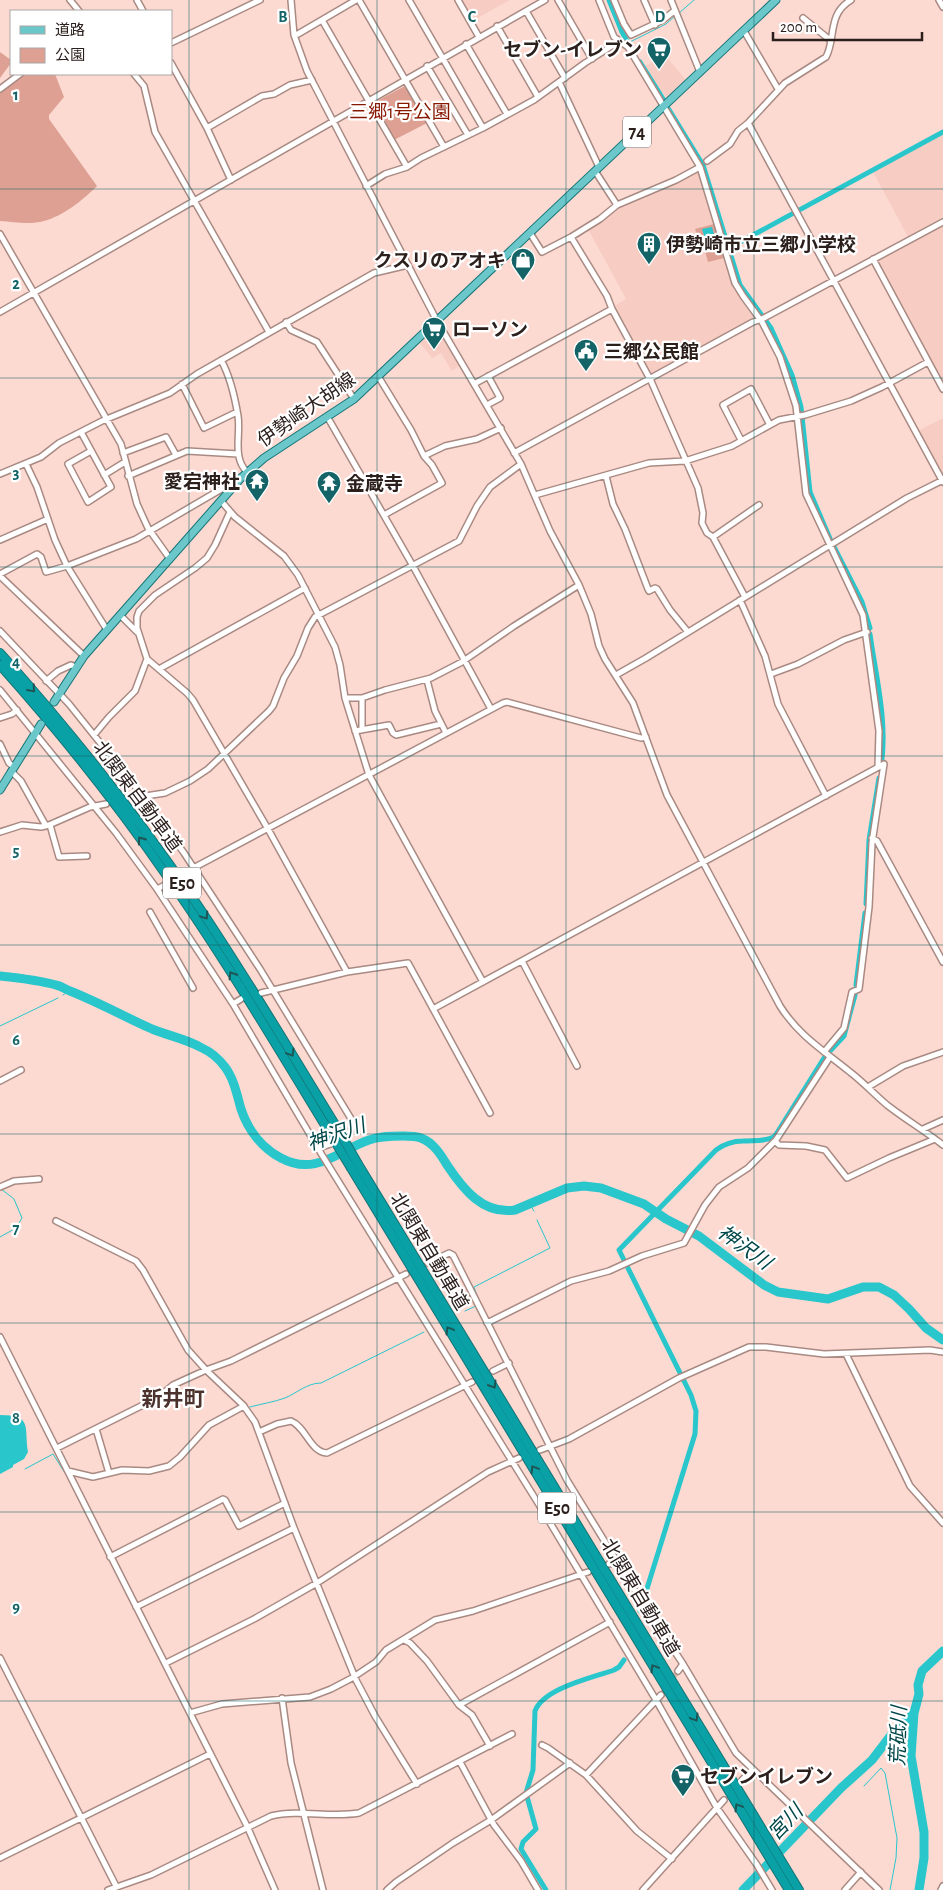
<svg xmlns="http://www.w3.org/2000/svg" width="943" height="1890" font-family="'Alegreya Sans','Noto Sans JP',sans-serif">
	<rect width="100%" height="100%" fill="#fcdad2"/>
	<path fill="#f7cdc3" d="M460,0h50l-38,21z
		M665,55l20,24v2l-17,18 -8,-9 -15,-24z
		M943,134v83l-35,20 -35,-65z
		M697,171l2,1 5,16 27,92 8,17 15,19 -1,3 -103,55 -37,-67 13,-8 -38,-70 33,-23z
		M943,225v158l-67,-122z
		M433,330l8,5 18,31 -7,5 -11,-18 -9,5 -12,-15z
		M943,418v56h-2l-23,-43z"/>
	<path fill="#dda092" d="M0,52l11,8v3l-11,15z
		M25,74h30l9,23 -15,18v4l48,67c-14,14 -34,30 -53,35 -14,4 -30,1 -44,0v-128z
		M405,86l3,1 21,35 -35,18 -19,-33v-5z
		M714,224l10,34 -16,4 -7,-25 -3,1 -3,-9z"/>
	<path fill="#29c6cb" d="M712,227l5,18 -9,3 -6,-19z
		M0,1415c33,0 24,12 28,37l-4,7 -11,6v2l-13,7z"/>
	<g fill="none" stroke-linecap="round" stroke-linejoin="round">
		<path stroke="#29c6cb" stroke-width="1" d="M678,14l16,-14
			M628,43l38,-19 9,-8
			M63,995l6,-4
			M0,1026l58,-28
			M529,1203l5,8
			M0,1237l16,-9 6,-10 -8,-19 -13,-10
			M480,1304l-6,-17 76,-39 -13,-28
			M465,1311l11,-5
			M250,1407c11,-3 24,-5 35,-9 12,-5 22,-15 36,-15l103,-51
			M218,1423l6,-3
			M177,1463l9,-8 26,-29
			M25,1469l28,-15 12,19
			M77,1476l11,2
			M872,1760l2,2
			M864,1786l17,-18 4,5 12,65 -1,20 -6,32"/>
		<path stroke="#29c6cb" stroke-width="5" d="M609,0l13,32 11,19
			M640,62l25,40
			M668,108l35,57 37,120 31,43 21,47 9,32 9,85 21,49 31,61 8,26
			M733,246l210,-114
			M870,634c6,43 18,89 11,133
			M866,904l3,-64 10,-62
			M856,985l9,-72
			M830,1051l14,-15 11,-41
			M640,1611l55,-177 1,-23 -5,-16 -72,-145 97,-100c8,-6 17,-9 27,-9 11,-1 23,1 32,-5l49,-78
			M546,1890l-25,-41 2,-7 13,-13 -10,-36 7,-23 2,-59c9,-23 57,-33 79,-41l5,-3 5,-7"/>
		<path stroke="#29c6cb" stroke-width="9" d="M0,976c19,2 38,4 56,9 5,1 9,4 14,6 28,11 55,26 82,38 17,7 35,10 50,19 9,4 17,11 23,19 9,12 12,28 16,42 7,21 21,39 40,49 35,19 58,-8 88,-18 11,-4 22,-4 34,-4 6,0 13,0 18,2 13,5 20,17 26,27 16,24 36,50 68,45l52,-22 17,-2 17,2 43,16 22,15 33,17 65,49 14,7 50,7 35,-12h16l15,8 15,14 17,19 17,12
			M743,1890l98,-102 31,-28 23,-30 19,-17
			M919,1890l5,-32v-26l-13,-76 3,-43 5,-19 -1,-9 4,-14 21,-20"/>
		<path stroke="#d2b5ae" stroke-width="5" stroke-dasharray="5 2.5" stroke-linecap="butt" d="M661,1695l17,-24"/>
		<defs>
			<path id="minor" d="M70,0l9,11
				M137,0l6,11
				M291,0l3,35 13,36 130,250 84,143 29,67 29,54 12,29 8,32 6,13 28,44 34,92 113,211c19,30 43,44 70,66 13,10 24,22 37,33 18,14 38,26 56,40
				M359,0l85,147
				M409,0l74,128
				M458,0l21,37
				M558,0l34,59
				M599,0l15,37 14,10 72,120 35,116 8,13 19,26 18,35 16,49 10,88 57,121 16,116 -1,36
				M614,0l10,24 7,11 32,-15 11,-9
				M644,0l11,25
				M671,0l29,72
				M939,0l4,7
				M526,11l39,67
				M803,18l27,22
				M322,20l85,147
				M497,26l41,71
				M744,31l34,58
				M294,35l4,-1 58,-34
				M171,43l89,-43
				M466,44l41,70
				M171,63l36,65 24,52
				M427,66l41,69
				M134,74l10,12 11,46 114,200
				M559,82l40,85
				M0,89l20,-15
				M748,123l195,359
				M207,128l55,-32 12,-2 16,-9 22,-5
				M707,161l23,-17 8,-13 10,-8 37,-40 41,-26c10,-18 1,-43 25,-57
				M595,171l22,34
				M366,186l19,-12 22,-7 14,-9 62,-30 51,-28 51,-37 33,-21
				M530,233l12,19 29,-15 29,-18 17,-14 59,-25 24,-13
				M0,234l121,210 16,60 11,24 22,31
				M571,237l36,59 5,13 39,72 47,107 5,25 -1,10 5,10 6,4 32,60
				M873,259l70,130
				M0,312l545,-312
				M286,322l5,8 26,12 37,57
				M221,360c9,16 14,38 17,56 3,18 -6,42 9,56
				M378,376l33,54 13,26 21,-10 32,-7 24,-11
				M182,384l22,44 33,-16
				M474,384l138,-75
				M487,405l13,-7 -12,-22
				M328,418l85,148 78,143
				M81,432l30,55 -23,15 -20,-38 23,-13
				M741,440l-18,-35 28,-16 19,36
				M123,453l43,-16 10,18
				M514,453l239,-131 9,-3 181,-97
				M26,464l11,23 18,53 12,26 40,64
				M0,474l41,-17 18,-14 43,-22 68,-28 27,-19 177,-101 34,-8
				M104,475l21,-13
				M128,476l59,-25 51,3
				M606,476l7,28 12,25 23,60 1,2 6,-3 2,1 13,21 18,22
				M535,495l114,-32 36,-2 47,-15 47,-26 26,-5 46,-14 31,-14 46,-25
				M221,501l14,16 49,39 14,19 37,72 5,18 5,33 24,77 114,207
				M230,512l-15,33 -8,13 -12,10 -40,27 -16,16 -2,6v11l10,31 40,34 6,7 75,129 79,143
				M384,515l58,-32 -10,-18 -8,-9
				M713,537l46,-32
				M0,540l48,-21
				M0,574l37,-20 4,3 5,15 21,-6 69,-27 94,-55h6
				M0,576l84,80
				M740,600l25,56 13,48 48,92
				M120,615l17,17
				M0,631l69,73 69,86 46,63 76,116 93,153c1,14 -23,23 -35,26
				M159,669l146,-81
				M771,674l27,-10 46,-24 23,-8
				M616,675l30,-17 261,-160 36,-18
				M427,680l8,31 11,22
				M46,681l12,-10 13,-6 5,2
				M0,690l116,143 41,56 76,115 89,151 224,361 110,184 61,108 40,57 15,25
				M345,698h17l23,-8 46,-12 31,-16 52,-36 65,-41
				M0,718l12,-4 5,-4
				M362,730v-32
				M355,731l34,-6 4,8 3,2 45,-11
				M94,735l15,-18 26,-26 12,-32
				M0,744l9,19 5,4
				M11,771l10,10 25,45
				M132,798l33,-5 25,-12 18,-12 61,-58 4,-5 11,-28 13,-22 11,-28 7,-11 144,-76 18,-35 13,-19 31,-23
				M50,825l9,32 28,-1
				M0,832l22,-7 19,2 8,-2 41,-18 16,-3
				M872,838l5,3 66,121
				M184,873l319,-170 4,-1 134,36 5,-1
				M157,889l8,-4
				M150,912l43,76
				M522,961l55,105
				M261,993l86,-21 61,-9 82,150
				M233,1004l8,-5
				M433,1009l451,-245 -12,79 -3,64 -10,82 -7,3 -8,36 -20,24
				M0,1081l21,-11
				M868,1087l35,-21 40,-14
				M923,1129l20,-9
				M775,1141l4,4 27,1 19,4 22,28 42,-20 46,-19
				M0,1187l14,-6 25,-2
				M56,1221l80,40 7,9 45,80 18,20 37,35 12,17 39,106 62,152 19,36 42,68
				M428,1263l21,-10 4,2 114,225 73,119 43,65 53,89 143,137
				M487,1323l84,-42 38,-10 33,-15 42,-13 21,-38 14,-18 29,-19 28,-28 54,-83
				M0,1337l247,489 28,64
				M846,1354l64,132 33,37
				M493,1371l16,-8
				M96,1429l13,44
				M259,1432l18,-8 14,-3c15,6 19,31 36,32l145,-71
				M57,1448l102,-51 14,-12 33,-15 25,-9 175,-87
				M540,1450l29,-11 110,-61 70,-31h17l58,7 106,-4 13,2
				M68,1471l25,6 29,-7 27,1 20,-5 11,-9 29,-32 35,-19
				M110,1557l113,-58 2,1 14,26 46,-23
				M609,1564l8,-2
				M136,1607l158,-79
				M404,1640l6,3 17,18 32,44 13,10 18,31
				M0,1658l116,228
				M166,1663l88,-44 63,-36 171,-111 31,-14
				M678,1671l5,-7
				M282,1698l9,65 32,127
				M459,1705l151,-83
				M190,1713l32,-9 88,-7 21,-8 21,-11 24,-16 10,-12 49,-30 38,-9 115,-39
				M542,1745l6,3 38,27 51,56 35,28
				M460,1762l34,63 27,36 17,29
				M586,1775l75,-80
				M742,1780l10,-10
				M0,1858l210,-104
				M108,1890l43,-15 120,-59c29,-7 59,2 88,-3l153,-79
				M387,1890l9,-8 57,-39 38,-23 79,-57
				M643,1890l81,-90
				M845,1890l16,-18
				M941,1890l2,-4"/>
			<path id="major" d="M54,702l30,-46 157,-178 23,-20 90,-59 422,-399
				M0,790l41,-66"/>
			<path id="highway" d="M0,653c70,78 135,160 194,247 51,75 97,153 145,231
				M0,665c60,67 116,137 167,211 59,84 111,172 164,259
				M358,1164l441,726
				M351,1168l438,722"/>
		</defs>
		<use href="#minor" stroke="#a98a83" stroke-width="8"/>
		<use href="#major" stroke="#157476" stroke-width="9"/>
		<use href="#highway" stroke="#157476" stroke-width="10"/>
		<use href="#minor" stroke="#fff" stroke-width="5"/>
		<use href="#major" stroke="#6bc7ca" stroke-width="7"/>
		<use href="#highway" stroke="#09a1a6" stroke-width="8"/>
		<defs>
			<path id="highway-bridge" d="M339,1131l19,33
				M331,1135l20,33"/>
		</defs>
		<use href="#highway-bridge" stroke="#157476" stroke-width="10" stroke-linecap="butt"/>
		<use href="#highway-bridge" stroke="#09a1a6" stroke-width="8"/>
	</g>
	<defs><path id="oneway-chevron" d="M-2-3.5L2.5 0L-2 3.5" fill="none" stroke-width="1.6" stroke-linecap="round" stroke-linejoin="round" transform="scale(1.25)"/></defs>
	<g stroke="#1e5454">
		<use href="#oneway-chevron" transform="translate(32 689) rotate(49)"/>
		<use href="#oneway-chevron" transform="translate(141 840) rotate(-126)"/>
		<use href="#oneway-chevron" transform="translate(205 916) rotate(56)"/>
		<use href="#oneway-chevron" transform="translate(232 975) rotate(-122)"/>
		<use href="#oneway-chevron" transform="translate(291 1053) rotate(59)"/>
		<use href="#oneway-chevron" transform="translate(449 1330) rotate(-121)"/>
		<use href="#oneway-chevron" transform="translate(493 1385) rotate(59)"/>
		<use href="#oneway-chevron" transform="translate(534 1469) rotate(-121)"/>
		<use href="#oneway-chevron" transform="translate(654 1668) rotate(-121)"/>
		<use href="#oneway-chevron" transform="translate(695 1718) rotate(59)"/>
		<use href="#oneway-chevron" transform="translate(738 1807) rotate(-121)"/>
	</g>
	<path fill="none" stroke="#146467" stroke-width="1" stroke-opacity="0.55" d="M189,0v1890M377,0v1890M566,0v1890M754,0v1890M0,189h943M0,378h943M0,567h943M0,756h943M0,945h943M0,1134h943M0,1323h943M0,1512h943M0,1701h943"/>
	<defs>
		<symbol id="supermarket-pin" viewBox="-11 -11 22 30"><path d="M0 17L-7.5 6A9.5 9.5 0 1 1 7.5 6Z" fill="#146467" stroke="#fff"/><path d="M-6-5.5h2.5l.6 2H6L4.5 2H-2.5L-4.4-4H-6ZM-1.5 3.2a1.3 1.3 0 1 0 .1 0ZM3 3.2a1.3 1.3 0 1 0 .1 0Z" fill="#fff"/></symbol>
		<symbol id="building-pin" viewBox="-11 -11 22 30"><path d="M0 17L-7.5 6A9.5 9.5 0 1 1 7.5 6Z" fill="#146467" stroke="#fff"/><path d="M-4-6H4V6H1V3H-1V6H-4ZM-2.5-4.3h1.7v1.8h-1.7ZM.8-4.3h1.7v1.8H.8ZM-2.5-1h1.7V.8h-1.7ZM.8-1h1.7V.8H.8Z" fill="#fff"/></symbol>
		<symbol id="shop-pin" viewBox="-11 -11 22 30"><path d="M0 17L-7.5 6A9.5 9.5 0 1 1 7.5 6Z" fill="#146467" stroke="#fff"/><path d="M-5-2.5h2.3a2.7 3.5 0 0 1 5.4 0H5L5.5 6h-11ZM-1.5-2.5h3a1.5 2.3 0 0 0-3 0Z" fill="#fff"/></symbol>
		<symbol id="civic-pin" viewBox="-11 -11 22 30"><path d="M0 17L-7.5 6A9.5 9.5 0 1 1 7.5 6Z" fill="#146467" stroke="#fff"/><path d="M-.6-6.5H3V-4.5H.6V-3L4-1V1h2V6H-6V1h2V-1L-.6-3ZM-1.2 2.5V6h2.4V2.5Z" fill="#fff"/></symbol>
		<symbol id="temple-pin" viewBox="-11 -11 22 30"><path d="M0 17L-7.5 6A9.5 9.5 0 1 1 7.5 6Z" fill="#146467" stroke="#fff"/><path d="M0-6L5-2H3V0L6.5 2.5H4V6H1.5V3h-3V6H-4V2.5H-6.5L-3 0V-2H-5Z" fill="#fff"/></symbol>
	</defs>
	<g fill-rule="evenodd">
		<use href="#supermarket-pin" x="645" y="35" width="28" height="38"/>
		<use href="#building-pin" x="635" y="230" width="28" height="38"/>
		<use href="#shop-pin" x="509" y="246" width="28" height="38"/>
		<use href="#supermarket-pin" x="420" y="315" width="28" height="38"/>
		<use href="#civic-pin" x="572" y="337" width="28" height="38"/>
		<use href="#temple-pin" x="243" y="467" width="28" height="38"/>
		<use href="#temple-pin" x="315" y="469" width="28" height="38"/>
		<use href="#supermarket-pin" x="669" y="1762" width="28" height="38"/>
	</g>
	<g text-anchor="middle" stroke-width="4.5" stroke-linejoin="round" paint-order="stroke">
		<g fill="#fff" stroke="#6b6361" stroke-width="1">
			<rect x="623" y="116.5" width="28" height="31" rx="4"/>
			<rect x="163" y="867.5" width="38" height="31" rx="4"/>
			<rect x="538" y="1492.5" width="38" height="31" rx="4"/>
		</g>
		<g font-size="18" font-weight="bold" fill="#2c201d">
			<text x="637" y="138">74</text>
			<text x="182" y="889">E50</text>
			<text x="557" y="1514">E50</text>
		</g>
		<g font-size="19" font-weight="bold" fill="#2c201d" stroke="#fff" text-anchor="start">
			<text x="642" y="56" text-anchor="end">セブン-イレブン</text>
			<text x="666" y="251">伊勢崎市立三郷小学校</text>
			<text x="506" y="267" text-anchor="end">クスリのアオキ</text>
			<text x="452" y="336">ローソン</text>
			<text x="604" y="358">三郷公民館</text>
			<text x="240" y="488" text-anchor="end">愛宕神社</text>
			<text x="346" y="490">金蔵寺</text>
			<text x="700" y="1783">セブンイレブン</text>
		</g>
		<g font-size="19" fill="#881700" stroke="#fff">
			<text x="400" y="118">三郷1号公園</text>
		</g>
		<g font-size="19" fill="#2c201d" stroke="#fff">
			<text transform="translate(306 409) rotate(-35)" y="7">伊勢崎大胡線</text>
			<text transform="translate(138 796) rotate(53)" y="7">北関東自動車道</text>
			<text transform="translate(430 1251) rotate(59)" y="7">北関東自動車道</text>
			<text transform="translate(641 1597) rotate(59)" y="7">北関東自動車道</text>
		</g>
		<g font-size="20" font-style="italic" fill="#014648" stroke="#fff">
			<text transform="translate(336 1134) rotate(-19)" y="7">神沢川</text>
			<text transform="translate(745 1247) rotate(36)" y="7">神沢川</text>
			<text transform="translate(898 1736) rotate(-88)" y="7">荒砥川</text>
			<text transform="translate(785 1822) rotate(-46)" y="7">宮川</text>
		</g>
		<g font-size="21" font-weight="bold" fill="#4c322c" stroke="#fff">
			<text x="173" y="1406">新井町</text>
		</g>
	</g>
	<g font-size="16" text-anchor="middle" font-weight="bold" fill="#146467" stroke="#fff" stroke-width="4.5" stroke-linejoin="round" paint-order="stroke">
		<text x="283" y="22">B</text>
		<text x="472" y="22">C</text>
		<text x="660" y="22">D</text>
		<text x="16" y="100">1</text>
		<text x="16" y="289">2</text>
		<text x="16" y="478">3</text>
		<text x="16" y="667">4</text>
		<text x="16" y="856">5</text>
		<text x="16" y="1045">6</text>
		<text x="16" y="1234">7</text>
		<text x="16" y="1423">8</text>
		<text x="16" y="1612">9</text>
	</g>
	<rect x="10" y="10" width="162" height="65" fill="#ffffff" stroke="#aba6a5"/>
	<rect x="20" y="26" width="25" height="8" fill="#6bc7ca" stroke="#aba6a5"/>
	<text x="55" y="35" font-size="15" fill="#2c201d">道路</text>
	<rect x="20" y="48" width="25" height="15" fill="#dda092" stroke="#aba6a5"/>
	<text x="55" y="60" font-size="15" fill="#2c201d">公園</text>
	<path d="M773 32v8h149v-8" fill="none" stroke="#2c201d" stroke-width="2.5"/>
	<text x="780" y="32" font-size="15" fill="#2c201d" stroke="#ffffff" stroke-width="4" paint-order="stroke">200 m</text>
</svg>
